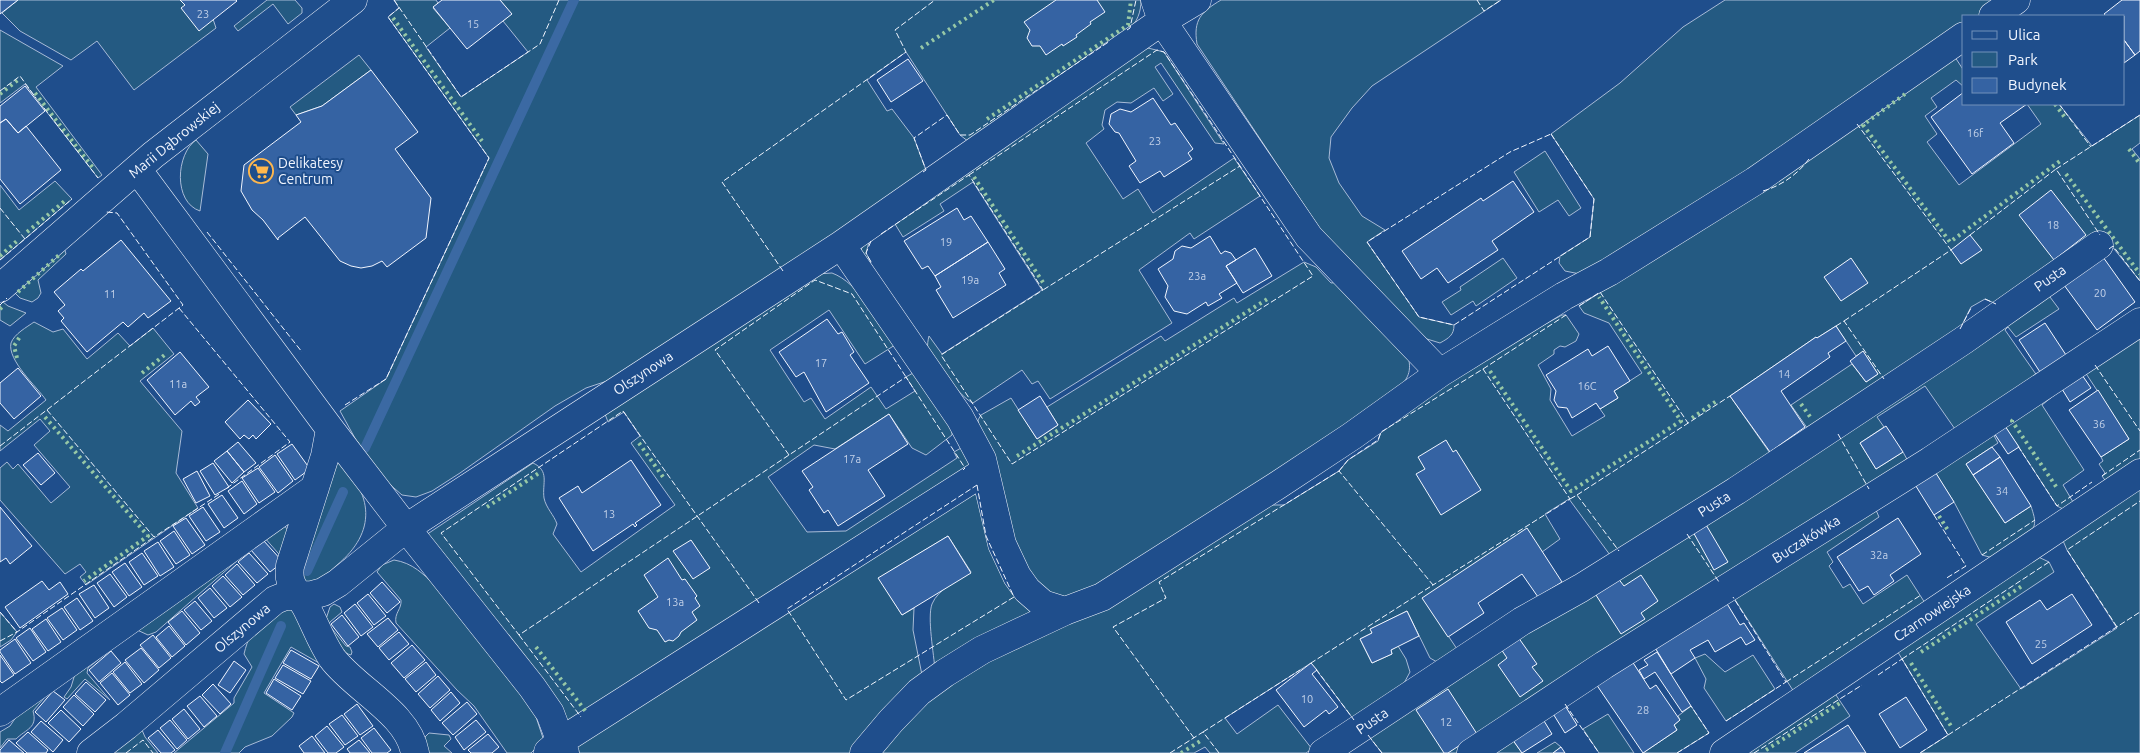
<svg xmlns="http://www.w3.org/2000/svg" width="2140" height="753" font-family="Ubuntu,sans-serif">
	<rect width="100%" height="100%" fill="#1f4e8c"/>
	<path fill="#245a82" stroke="#a8bbd7" d="M18,0h162l5,5 28,14 3,9 -82,62 -37,-49 -26,19 -51,-29 -18,-18z
		M267,0h28l7,8v5l-14,11 -15,-20 -35,27 -4,-5z
		M394,0h42l2,3 -5,5 17,20 -24,19 35,50 67,-45 -25,-31 8,-7 -11,-14h641c0,13 -4,21 -12,31l-160,111 -9,-7 -54,-83 -39,28 20,31 5,-2 22,29 12,32 -143,101 -170,108 -27,9 -31,18 -95,67 -28,18 -16,6 -14,-2 -15,-13 -31,-42 -16,-29 46,-32 103,-221 -101,-141 11,-9z
		M1221,0h280l-129,86 -20,22 -21,29 -2,21 10,25 23,33 23,14 -18,12 52,75 35,8c0,10 -5,13 -14,18l-13,-4 -33,-30 -72,-77 -125,-188c-4,-24 4,-32 24,-44z
		M1725,0h277l-24,16h-14v10l-277,190 -107,58 -15,-3 -6,-8 1,-7 30,-19 4,-38 -43,-65 69,-51 63,-56z
		M0,30l63,36 -27,21 66,88 -4,3 -73,-94 -25,19z
		M1148,48l16,4 60,92 -9,-1 -54,-80 -6,4 18,27 -10,7 -9,-13 -23,15 -14,-1 -12,8 -3,15 2,4 -18,14 37,56 15,-10 15,24 81,-55 26,38 -66,43 -4,-6 -51,37 33,53 -122,76 -12,-18 -6,3 -10,-14 -49,33c-11,-4 -42,-43 -45,-54 -1,-4 0,-9 1,-13l13,18 100,-64 -69,-108 -33,22 4,7 -41,26 -8,-13 -26,18 -3,11 5,9 -2,4 -9,-12 3,-10 276,-193z
		M1953,54l11,17v16l-8,-7 -25,18 6,9 -12,9 12,18 -10,8 32,43 82,-61 -14,-20h32l33,42 48,-31v28l-8,6 8,10v122l-38,-47 -101,72 -16,-7 -14,8 -13,26 -148,99 -19,-27 61,-41 14,18 12,-8 -15,-22 -7,4 -20,-30 -19,12 -1,-1 -86,59 42,60 -162,99 -41,-56 -24,15 15,25 -18,13 -119,46 36,54 -22,10 -7,-4 -23,-47 -36,18 1,4 -12,6 12,24 20,-9 -1,-4 7,-4 8,13 4,13 -7,13 -49,35 -43,-57 -86,55 12,16 41,-29 34,44 -6,4h-96l-5,-6 -11,6h-319l35,-37 42,-36 309,-175h23l55,-34 9,-11 30,-19 3,-9 95,-70 86,-47h4l13,19 -3,7 -11,6 -5,-1 -6,4v4l-16,11 13,24 -1,11 22,36 33,-20 -5,-7 18,-11 -4,-7 28,-18 -33,-50 -25,-10 -5,-7 178,-114z
		M359,55l12,15 -49,36 -26,9 -6,-8z
		M196,140l12,14 -8,57c-27,-9 -24,-57 -4,-71z
		M1545,151l36,57 -12,8 -11,-16 -19,12 -25,-40z
		M55,181l17,18 -72,61v-75l19,25z
		M64,247l2,7 -28,26 3,13 -3,5 -6,4 -12,-4 -6,-6z
		M1503,258l14,20 -41,28 -3,-5 -22,14 -9,-13 19,-12 -1,-3z
		M1304,262l12,5 15,16 10,-1 66,70c6,21 1,26 -12,41l-308,203 -31,2 -33,-28 -43,-135 -2,-15 3,-5 30,-17 26,41 21,-14 -11,-18 114,-71 4,5 69,-43 3,5z
		M832,273c27,10 46,48 63,72l-30,19 -36,-54 -59,40 34,52 7,-4 14,21 46,-32 15,22 29,-18 -9,-14 7,-4 39,52v10l-26,20 -14,-7 -23,-34 -54,35 -21,-4 -46,32 39,55 39,-1 111,-73 -3,-6 7,-4 84,165 -110,58c-1,-17 -8,-53 -3,-67 6,-15 26,-24 39,-32l-23,-36 -69,42 23,37 12,-7 -1,22 10,50 -66,73h-283l-148,-218 107,-72c17,8 9,20 11,35 2,10 10,17 13,26l-4,10 28,38 94,-67 -44,-62 9,-7 -16,-24 -16,10 -3,-8 212,-140z
		M2047,293l12,16 -43,28 -8,-10 -3,3 35,50 -83,52 -32,-46 -48,31 7,10 -24,16 16,26 27,-17 6,11 -267,167 -185,123h-75l-15,-19z
		M3,302l5,4 18,7 -16,13 -10,-6v-15z
		M34,322l19,10 10,-3 24,30 31,-26 12,13 23,-18 21,26 -34,27 42,50 -6,42 22,35 -112,77 -6,-8 6,-5 -6,-8 -15,10 -65,-74v-32l7,-6 6,7 5,-5 33,39 19,-16 -36,-42 16,-14 -10,-12 -40,32v-26l8,6 38,-31c-9,-13 -39,-40 -35,-57 3,-9 16,-16 23,-21z
		M2140,331v130l-33,22 -5,-7 3,-3 -6,-9 4,-3 -2,-4 28,-18 -46,-70z
		M2058,392l-16,13 42,65 -21,15 10,17 -10,7 -6,-3 -54,-83z
		M1991,430l7,13 -32,21 39,59 26,-17c2,7 5,14 3,20 -4,11 -31,25 -41,32l-11,-3 -28,-53 -20,-31z
		M336,460c38,33 41,72 1,105 -11,10 -18,16 -33,21l-4,-25z
		M2140,483v270h-220l28,-18 -52,-86 138,-94 15,7 5,10 -78,52 45,65 96,-61 -50,-78 -6,-14z
		M1876,510l3,7 -52,35 6,10 -4,4 14,22 7,-4 13,20 44,-29 18,28 -131,89 -62,-97z
		M278,523c18,5 11,24 6,37l-20,-23 -108,95 -8,3 -13,-6 -2,-4z
		M394,560c19,3 29,14 42,26l98,125 9,27 -3,6 -9,9h-24l-33,-47 -17,-16 -61,-67c-2,-10 6,-14 5,-23l-24,-28 5,-7z
		M334,604l6,3 2,5 -12,10 -1,3 17,21 4,1 2,5 -1,3c-15,-4 -20,-23 -25,-36l4,-12z
		M295,607l31,60 -35,-20 -27,46 30,20 -2,4 -20,19 -27,11 -6,6h-65l60,-50v-5l18,-31 -8,-13c7,-30 22,-41 51,-47z
		M0,612l17,20 -6,8 -11,7z
		M109,651l-21,17 -1,5 23,27 -25,-21 -18,20 -3,-2 7,-10 4,-13z
		M1705,654l20,18 28,-17 22,34 -49,32 -22,-33 2,-9 -11,-21z
		M51,690l-18,21c5,17 -7,18 -17,28h-9l-7,9v-16l10,-6 10,-15z
		M1834,692l16,24 -55,37h-49z
		M1691,706l18,27 -32,20h-34l34,-23 -3,-5 6,-5 -2,-4z
		M1608,714l26,39h-35l-16,-24z
		M142,730l3,7 13,16h-51z
		M429,733l20,2 2,4 -7,7 8,7h-24l-4,-7 1,-9z
		M1510,736l12,17h-38z
		M1555,742l6,5 -8,6h-16z"/>
	<g fill="none" stroke-linecap="round" stroke-linejoin="round">
		<path stroke="#3b69a3" stroke-width="10" d="M365,448l209,-448
			M307,571l36,-79
			M225,753l56,-127"/>
	</g>
	<path fill="#3563a3" stroke="#f2f6ff" d="M0,0h18l-18,14z
		M180,0h56l1,1 -38,30 -18,-23 4,-3z
		M442,0h58l12,14 -45,35 -34,-42z
		M1056,0h41l8,12 -15,10 1,2 -15,11 1,2 -14,9 -1,-2 -16,11 -6,-9h-8l-5,-8 3,-8 -6,-8z
		M2122,0h18v51l-5,4 -11,-15v-24h-18l-2,-2z
		M2124,40l11,15 -11,8z
		M908,59l15,22 -32,21 -14,-22z
		M371,70l47,62 -23,17 36,49 -5,40 -39,29 -5,-6 -10,5 -11,2 -10,-2 -11,-5 -35,-44 -27,21v2l-15,-20 -11,-10 -11,-19 3,-26 57,-43 -5,-7 26,-9z
		M25,86l20,25 -27,22 -12,-14 -6,4v-17z
		M1964,92v12h63l-27,19 14,20 -42,31 -41,-57z
		M1153,98l18,27 4,-2 18,26 -5,4 4,6 -28,18 -4,-6 -20,12 -11,-17 7,-5 -17,-28 -4,-1 -6,-8 2,-10 9,-5 11,3z
		M6,119l12,14 8,-7 35,44 -41,34 -20,-25v-56z
		M1513,181l21,31 -42,29 6,9 -50,33 -11,-15 -16,11 -19,-28 79,-53 2,3z
		M2051,190l35,45 -32,25 -35,-45z
		M957,208l7,12 7,-4 17,26 -53,34 -7,-10 -6,3 -18,-28z
		M1970,235l12,15 -21,14 -10,-14z
		M1210,236l11,18 4,-3 6,2 5,7 -10,6 11,17 -18,11 3,4 -14,8 -2,-4 -19,12 -13,-3 -9,-14 3,-11 -10,-17 15,-10 2,-8 7,-5 9,2z
		M121,240l50,61 -23,17 -4,-5 -16,14 -5,-5 -36,30 -26,-31 3,-3 -6,-7 7,-6 -11,-13 27,-23 2,2z
		M988,242l17,27 -6,4 7,12 -53,33 -17,-28 5,-3 -6,-11z
		M1255,248l17,28 -29,17 -17,-27z
		M2103,257l32,45 -38,28 -33,-45z
		M1851,258l17,25 -27,18 -17,-24z
		M827,319l11,15 4,-2 12,20 -4,3 19,28 -43,29 -22,-40 -8,5 -17,-25z
		M2045,323l21,32 -26,17 -21,-32z
		M1836,326l10,15 -18,12 2,4 -49,34 24,36 -35,25 -40,-56 86,-59 1,1z
		M1608,346l22,35 -16,10 4,7 -18,11 -4,-6 -24,15 -5,-10 -9,-1 -4,-7 2,-9 -10,-16 42,-26 4,7z
		M1863,351l15,23 -12,8 -16,-21z
		M180,352l29,35 -13,10 4,5 -5,4 -4,-5 -16,14 -28,-35z
		M18,368l23,28 -27,23 -14,-16v-20z
		M2082,375l9,13 -21,14 -8,-13z
		M2098,390l31,49 -28,18 -32,-47z
		M1040,396l18,29 -21,14 -19,-29z
		M248,400l23,24 -15,15 -3,-4 -4,4 -5,-4 -4,4 -15,-17z
		M889,414l19,30 -40,26 17,26 -47,30 -10,-16 -4,3 -15,-23 4,-3 -11,-16z
		M2003,423l16,24 -11,7 -16,-24z
		M1886,426l17,26 -27,17 -16,-26z
		M1446,440l7,12 3,-2 25,40 -40,25 -25,-41 9,-5 -7,-12z
		M238,442l18,21 -12,9 -17,-21z
		M292,444l18,25 -15,11 -18,-26z
		M1992,447l8,10 -27,18 -7,-11z
		M227,451l17,21 -12,11 -18,-22z
		M38,453l17,20 -14,12 -18,-20z
		M275,455l18,26 -15,12 -19,-26z
		M2000,457l31,49 -26,17 -32,-48z
		M631,460l30,45 -26,18 2,2 -2,2 -2,-3 -40,27 -34,-53 19,-12 4,7z
		M213,463l16,24 -14,8 -15,-24z
		M258,468l17,24 -16,11 -17,-25z
		M1934,470l20,32 -20,13 -20,-32z
		M197,471l13,25 -14,7 -13,-24z
		M242,481l15,23 -13,10 -16,-23z
		M222,495l16,23 -14,10 -16,-24z
		M0,507l32,39 -22,18 -4,-6 -6,4z
		M203,507l17,25 -14,9 -17,-25z
		M186,518l19,27 -13,9 -19,-28z
		M1898,518l23,36 -31,21 4,6 -20,14 -6,-9 -9,5 -22,-34z
		M1705,523l23,39 -14,8 -22,-40z
		M1527,528l35,54 -24,15 -16,-23 -44,29 6,10 -36,24 -26,-39z
		M174,531l16,24 -14,9 -16,-23z
		M948,536l23,37 -69,42 -24,-37z
		M263,540l20,22 -13,10 -19,-22z
		M691,540l19,28 -17,11 -20,-28z
		M158,542l16,25 -14,9 -16,-25z
		M142,553l16,23 -14,9 -15,-23z
		M249,553l19,21 -11,9 -19,-21z
		M668,558l14,22 3,-1 12,17 -2,2 5,8 -8,6 5,8 -16,12 -2,4 -6,5 -4,-1 -4,2 -8,-12 -8,-2 -11,-17 20,-14 -14,-22z
		M125,563l17,24 -13,9 -17,-24z
		M237,564l18,21 -12,10 -18,-20z
		M110,574l17,23 -13,10 -17,-24z
		M1641,575l17,26 -17,12 4,6 -24,15 -27,-42 23,-15 7,9z
		M223,576l19,21 -12,10 -18,-21z
		M42,581l7,9 11,-8 8,12 -48,34 -15,-21z
		M382,582l18,20 -13,11 -17,-20z
		M94,585l15,23 -14,10 -16,-24z
		M210,588l17,20 -13,10 -16,-20z
		M368,594l18,22 -12,9 -17,-22z
		M2072,594l20,31 -60,39 -26,-42 34,-22 7,10z
		M77,598l16,23 -13,9 -16,-23z
		M195,601l17,20 -11,9 -17,-20z
		M1726,602l14,23 4,-2 11,17 -9,5 -5,-8 -26,15 -7,-12 -18,10 5,8 -24,16 -17,-28z
		M355,604l18,23 -12,9 -17,-23z
		M62,608l15,22 -14,10 -16,-22z
		M182,611l18,22 -14,12 -18,-23z
		M1407,611l12,25 -28,14 1,4 -20,9 -12,-24 12,-6 -2,-4z
		M342,615l17,22 -11,9 -17,-22z
		M388,618l10,12 -20,17 -11,-13z
		M46,619l15,23 -13,9 -16,-22z
		M169,626l16,20 -13,11 -16,-20z
		M30,628l16,24 -13,9 -17,-23z
		M399,632l10,12 -20,16 -10,-12z
		M153,635l18,23 -12,10 -19,-23z
		M1518,637l19,27 -5,3 11,14 -23,16 -22,-32 9,-7 -6,-9z
		M15,639l16,24 -16,11 -15,-22v-2z
		M412,645l13,15 -21,18 -13,-15z
		M141,648l18,22 -15,13 -19,-23z
		M291,650l28,16 -8,13 -28,-16z
		M111,651l10,12 -22,19 -10,-12z
		M1657,652l34,54 -9,6 -27,-40 -11,7 -5,-9 9,-5 -4,-5z
		M0,655l14,20 -12,8 -2,-2z
		M1630,658l20,31 6,-4 24,35 -6,5 3,5 -34,23 -49,-72z
		M234,661l12,9 -16,23 -12,-8z
		M125,662l17,22 -12,9 -17,-21z
		M426,662l10,13 -20,17 -11,-13z
		M1311,663l6,7 -5,4 26,33 -9,7 -3,-4 -22,17 -28,-37z
		M283,665l28,16 -8,13 -28,-16z
		M112,673l18,22 -12,10 -18,-22z
		M438,676l12,14 -20,18 -12,-14z
		M274,679l27,17 -9,14 -26,-17z
		M86,682l20,18 -11,12 -20,-18z
		M213,684l18,20 -11,10 -18,-19z
		M1448,689l29,45 -29,19h-4l-28,-43z
		M53,691l12,9 -19,22 -11,-10z
		M451,692l9,11 -20,18 -9,-11z
		M74,695l20,19 -11,12 -20,-19z
		M200,696l17,20 -13,11 -17,-21z
		M1906,697l21,33 -27,18 -21,-34z
		M467,702l10,12 -24,21 -11,-12z
		M357,704l16,22 -13,9 -16,-21z
		M1564,704l13,21 -12,8 -13,-21z
		M184,709l16,20 -12,10 -16,-20z
		M61,710l20,19 -12,13 -21,-19z
		M342,715l16,21 -13,9 -16,-21z
		M1541,716l11,18 -30,19 -12,-17z
		M170,720l17,20 -10,9 -17,-21z
		M476,720l10,12 -22,18 -9,-13z
		M41,721l22,19 -10,12 -22,-20z
		M1848,725l18,28h-62z
		M327,726l17,21 -8,6h-8l-13,-17z
		M374,728l17,22 -4,3h-15l-11,-15z
		M158,730l17,20 -4,3h-10l-13,-15z
		M28,732l20,18 -2,3h-19l-11,-10z
		M488,734l11,13 -7,6h-21l-3,-3z
		M312,736l13,17h-21l-5,-7z
		M9,740l15,13h-24v-3z
		M359,740l11,13h-20l-3,-4z
		M1561,747l4,6h-12z"/>
	<g fill="none" stroke-linecap="round" stroke-linejoin="round">
		<defs>
			<path id="minor" d="M1155,0l7,21 147,216 131,136
				M1993,16l23,-16
				M137,169l193,260 76,99 126,159 18,26 15,40
				M841,245l321,-224 35,-21
				M0,288l153,-133 200,-155
				M330,429l-5,27 -35,110c-3,20 7,24 16,41 9,17 15,35 26,51 23,31 76,55 83,95
				M0,712l315,-224
				M548,752l13,-11 424,-270
				M91,753l35,-27 149,-126 10,-4 27,-1 11,-3 15,-9 68,-55 435,-283 119,173 22,41 20,85 15,32 10,14 16,14 22,7
				M864,753l27,-32 28,-29 26,-19 37,-23 83,-39 37,-14 176,-112 74,-49 88,-63 124,-77 45,-24 146,-91 209,-145
				M1323,753l199,-132 59,-33 155,-97 228,-151 135,-95
				M1471,753l133,-88 326,-204 210,-139
				M1724,753l416,-280"/>
		</defs>
		<use href="#minor" stroke="#f2f6ff" stroke-width="29"/>
		<use href="#minor" stroke="#1f4e8c" stroke-width="28"/>
		<path stroke="#97c8a6" stroke-width="4" stroke-dasharray="2.5 4" stroke-linecap="butt" d="M393,18l89,123
			M921,48l73,-48
			M35,93l58,75
			M0,94l18,-14
			M1905,94l-42,31 87,117 110,-81
			M2055,104l11,15
			M987,119l141,-94 3,-25
			M2129,149l11,15
			M2066,174l74,100
			M974,177l70,107
			M27,232l39,-32
			M0,256l18,-16
			M18,292l41,-37
			M0,309l3,-3
			M17,358l-3,-12 7,-11
			M1490,371l81,120 110,-70 -82,-124
			M142,373l25,-20
			M1801,404l10,14
			M45,417l103,119 -64,45
			M1692,418l26,-18
			M2013,420l-1,1 45,67
			M639,443l24,34
			M1017,456l252,-158
			M487,507l52,-34
			M1939,516l10,16
			M536,647l51,66
			M1921,652l101,-66
			M1911,663l40,63
			M1766,750l74,-47
			M1181,753l21,-13"/>
		<path stroke="#f2f6ff" stroke-width="1" stroke-dasharray="6 2.5" stroke-linecap="butt" d="M394,0l67,97 79,-53 19,-44
			M1477,0l7,11 17,-11
			M1127,30l3,-2 6,-28
			M0,91l20,-15 16,22
			M2059,104l32,43
			M44,108l54,70
			M1551,134l43,65 -4,38 -136,88 -35,-8 -52,-75 143,-90z
			M2056,169l84,-54
			M923,172l3,-2 -12,-32 33,-23 13,20h10l140,-94
			M969,175l188,-125 7,2 76,114
			M1763,191c18,-5 35,-17 46,-32
			M0,208l25,31
			M207,232l95,120
			M881,234l88,-59 74,115 -102,65 71,109 301,-188 -73,-110 -197,124
			M1970,235l86,-66 44,66
			M871,241l-5,12 5,9
			M2109,249l4,-3 27,35
			M0,260l72,-61
			M783,271l-61,-89 184,-130 -11,-22 40,-30
			M1985,299l11,5
			M0,305l7,-7
			M1579,306l21,-14 88,131
			M179,308l111,134 -63,46
			M1844,321l107,-71 -94,-126
			M1836,326l8,-5 40,58
			M1960,329l11,-21
			M2095,365l45,66
			M1483,369l83,-54
			M345,405l41,-26 103,-221 -101,-141 11,-9
			M47,410l107,127 67,-44
			M1838,434l31,55
			M0,446l183,-141 -66,-92 -11,-1
			M2018,446l39,60 35,-24
			M789,455l-74,-105 100,-70 37,14 54,83
			M1339,471l9,-11 30,-20 3,-8 102,-63 87,130 -137,86
			M2102,476l38,-26
			M977,485l9,51 28,61 -168,103 -59,-91z
			M1577,495l153,-99
			M1570,499l7,-4 42,56
			M1934,515l32,51 -21,13
			M1687,534l32,48
			M1982,555l53,-35
			M759,603c-45,-64 -91,-127 -136,-192l-182,122 78,102 387,-258 59,91 -2,2
			M0,612l17,20
			M2117,627l-50,-77 73,-49
			M519,635l62,82
			M0,641l17,-9 137,-95
			M1902,659l147,-97
			M1316,669l38,51
			M1878,675l24,-16 46,76 -28,18
			M1786,682l135,-87
			M1565,704l34,49
			M1726,721l60,-39 -53,-85
			M1203,732l97,-62
			M1368,735l14,18
			M1948,735l192,-123
			M1194,738l-81,-111 53,-29 -7,-16 180,-111 94,114 -122,78
			M126,753l17,-13 10,13
			M1170,753l33,-21 16,21
			M1677,753l32,-20 -18,-27
			M1754,753l108,-68"/>
	</g>
	<defs>
		<symbol id="supermarket-ring" viewBox="-11 -11 22 22"><circle r="9.5" fill="#1f4e8c" stroke="#ffb74d" stroke-width="1.5"/><path d="M-6-5.5h2.5l.6 2H6L4.5 2H-2.5L-4.4-4H-6ZM-1.5 3.2a1.3 1.3 0 1 0 .1 0ZM3 3.2a1.3 1.3 0 1 0 .1 0Z" fill="#ffb74d"/></symbol>
	</defs>
	<g fill-rule="evenodd">
		<use href="#supermarket-ring" x="247" y="157" width="28" height="28"/>
	</g>
	<g text-anchor="middle" stroke-width="4" stroke-linejoin="round" paint-order="stroke">
		<g font-size="11" fill="#c3d1e8">
			<text x="203" y="18">23</text>
			<text x="473" y="28">15</text>
			<text x="1975" y="137">16f</text>
			<text x="1155" y="145">23</text>
			<text x="2053" y="229">18</text>
			<text x="946" y="246">19</text>
			<text x="1197" y="280">23a</text>
			<text x="970" y="284">19a</text>
			<text x="2100" y="297">20</text>
			<text x="110" y="298">11</text>
			<text x="821" y="367">17</text>
			<text x="1784" y="378">14</text>
			<text x="178" y="388">11a</text>
			<text x="1587" y="390">16C</text>
			<text x="2099" y="428">36</text>
			<text x="852" y="463">17a</text>
			<text x="2002" y="495">34</text>
			<text x="609" y="518">13</text>
			<text x="1879" y="559">32a</text>
			<text x="675" y="606">13a</text>
			<text x="2041" y="648">25</text>
			<text x="1307" y="703">10</text>
			<text x="1643" y="714">28</text>
			<text x="1446" y="726">12</text>
		</g>
		<g font-size="14" fill="#f2f6ff" stroke="#1f4e8c">
			<text transform="translate(174 140) rotate(-39)" y="5">Marii Dąbrowskiej</text>
			<text transform="translate(2050 278) rotate(-35)" y="5">Pusta</text>
			<text transform="translate(643 373) rotate(-33)" y="5">Olszynowa</text>
			<text transform="translate(1714 504) rotate(-32)" y="5">Pusta</text>
			<text transform="translate(1806 539) rotate(-32)" y="5">Buczakówka</text>
			<text transform="translate(1932 613) rotate(-34)" y="5">Czarnowiejska</text>
			<text transform="translate(242 628) rotate(-40)" y="5">Olszynowa</text>
			<text transform="translate(1372 721) rotate(-34)" y="5">Pusta</text>
		</g>
		<g font-size="14" fill="#f2f6ff" stroke="#1f4e8c" text-anchor="start">
			<text x="278" y="168">Delikatesy<tspan x="278" dy="16">Centrum</tspan></text>
		</g>
	</g>
	<rect x="1962" y="15" width="162" height="90" fill="#1f4e8c" stroke="#7391ba"/>
	<rect x="1972" y="31" width="25" height="8" fill="#1f4e8c" stroke="#7391ba"/>
	<text x="2008" y="40" font-size="15" fill="#f2f6ff">Ulica</text>
	<rect x="1972" y="52" width="25" height="15" fill="#245a82" stroke="#7391ba"/>
	<text x="2008" y="65" font-size="15" fill="#f2f6ff">Park</text>
	<rect x="1972" y="78" width="25" height="15" fill="#3563a3" stroke="#7391ba"/>
	<text x="2008" y="90" font-size="15" fill="#f2f6ff">Budynek</text>
</svg>
